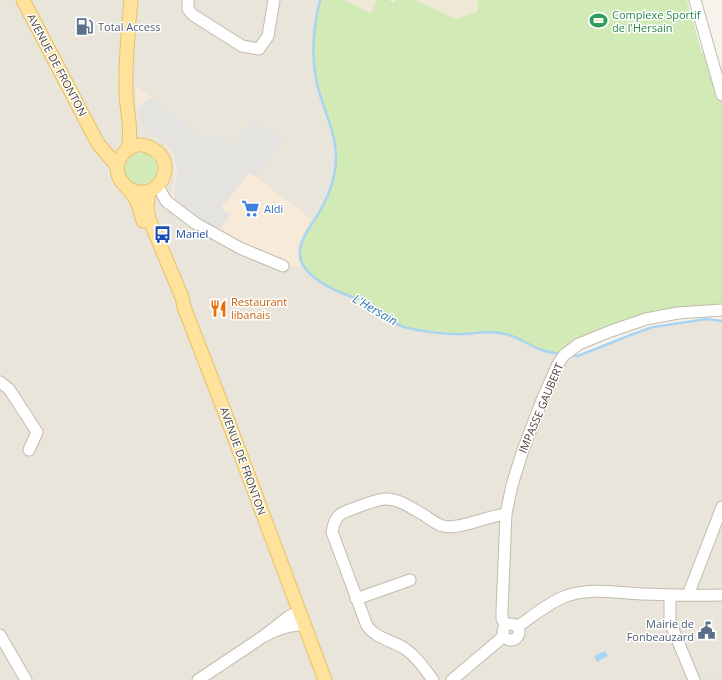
<svg xmlns="http://www.w3.org/2000/svg" width="722" height="680" font-family="'Open Sans',sans-serif">
	<rect width="100%" height="100%" fill="#f6f3ec"/>
	<path fill="#eae5da" d="M0,0h320l-6,28 1,48 15,47 4,16 2,18 -2,18 -8,23 -23,42 7,34 18,12 23,11 14,4 6,4 93,29 18,-2 26,3 31,14 25,6 14,1 55,-22 20,-7 54,-8 15,2v359h-722z"/>
	<path fill="#f7ead8" d="M135,85l71,54 7,-6 19,10 20,-25 32,22 -28,37 55,42 -12,23 -2,10 3,13 -8,1 -17,-6 -48,-24 -36,-24 -20,-14 4,-22 -3,-21 -8,-11 -24,-19 -4,-25z"/>
	<path fill="#efe8d6" d="M344,0h33l-6,13z
		M415,0h63l-1,12 -21,7z"/>
	<path fill="#d2eab5" d="M320,0h24l27,13 6,-13h12l5,2 1,-2h20l41,19 21,-7 1,-12h209l15,53 8,-2 12,44v215l-76,9 -82,36 -25,-6 -31,-14 -26,-3 -31,2 -47,-7 -14,-7 -25,-19 -14,-4 -23,-11 -18,-12 -7,-9 -3,-8v-7l3,-10 23,-42 8,-23 2,-18 -2,-18 -4,-16 -15,-47 -3,-26 2,-22z
		M125 169a16 16 0 1 1 32 0a16 16 0 1 1-32 0Z"/>
	<path fill="#e5e3e0" d="M151,97l55,42 7,-6 19,10 20,-25 32,22 -28,37 -7,-4 -24,31 -3,1 1,6h3l5,4 -12,15 -28,-18 -17,-14v-5l3,-20 -3,-18 -6,-9 -22,-16 -6,-7 -2,-16z
		M722,671v9h-20z"/>
	<path fill="#a9d4f2" d="M605,651l3,5 -11,6 -3,-6z"/>
	<g fill="none" stroke-linecap="round" stroke-linejoin="round">
		<path stroke="#a9d4f2" stroke-width="2.5" d="M320,0c-8,32 -10,63 0,95 6,20 16,40 16,62 0,18 -7,38 -16,54 -8,14 -21,28 -20,44 1,21 35,36 52,42 4,1 10,2 14,5 13,7 23,20 38,25 10,3 37,7 48,7 19,1 38,-5 57,1 10,3 20,10 30,14 7,3 14,4 21,5
			M570,355l8,1 55,-22 20,-7 54,-8 15,2"/>
		<defs>
			<path id="minor" d="M188,0v9l5,6 49,31 17,3 9,-13 6,-36
				M695,0l27,95
				M158,186l8,15 29,22 45,25 43,18
				M0,382l9,7 28,43 -8,18
				M670,595v27l24,58
				M690,595v-5l32,-83
				M356,599l54,-19
				M503 632a8 8 0 1 1 16 0a8 8 0 1 1-16 0Z
				M506,625l-4,-6v-8l4,-97 6,-29 10,-32 20,-53 16,-36 6,-9 15,-11 32,-13 35,-12 32,-6 44,-3
				M517,627c16,-11 31,-24 49,-31 26,-9 50,-3 76,-2 27,1 53,2 80,1
				M0,635l26,45
				M198,680l63,-42 27,-21 6,-3 7,2 -3,9c-14,1 -25,6 -37,13
				M433,680c-9,-12 -17,-24 -29,-32 -13,-8 -27,-9 -37,-22l-35,-94c3,-17 8,-19 23,-24 10,-4 20,-8 30,-9 13,-1 28,10 39,16 6,4 12,9 19,11 17,4 44,-10 63,-12
				M452,680l52,-44"/>
			<path id="major" d="M23,0l74,142c6,9 15,16 20,25
				M128,149c4,-21 -1,-36 -2,-56 -1,-31 2,-62 5,-93
				M129,189c31,15 51,-28 22,-41 -5,-3 -12,-4 -17,-2 -8,3 -14,10 -16,18 -4,16 10,22 17,34 4,7 6,15 8,23
				M149,191l-2,17 2,11 33,78 2,10 41,106 100,267"/>
		</defs>
		<use href="#minor" stroke="#c2bbae" stroke-width="13"/>
		<use href="#major" stroke="#e6c16a" stroke-width="15"/>
		<use href="#minor" stroke="#fff" stroke-width="11"/>
		<use href="#major" stroke="#ffe39c" stroke-width="13"/>
	</g>
	<defs>
		<symbol id="stadium-bare" viewBox="-9 -9 18 18"><path d="M0-5a6.5 5 0 1 0 0 10a6.5 5 0 1 0 0-10ZM-3.5-1.8h7v3.6h-7Z" fill="#2e9e5b" stroke="#fff" stroke-width="2.5" paint-order="stroke"/></symbol>
		<symbol id="fuel-bare" viewBox="-9 -9 18 18"><path d="M-5.5-6h7V0h2V4h1.3V-2.5L3-4.5l.8-.8L6-3V5H2.5V1h-1V6h-7ZM-4.2-4.7v3.2H.2V-4.7Z" fill="#5c6f8a" stroke="#fff" stroke-width="2.5" paint-order="stroke"/></symbol>
		<symbol id="supermarket-bare" viewBox="-9 -9 18 18"><path d="M-6-5.5h2.5l.6 2H6L4.5 2H-2.5L-4.4-4H-6ZM-1.5 3.2a1.3 1.3 0 1 0 .1 0ZM3 3.2a1.3 1.3 0 1 0 .1 0Z" fill="#3f7fe0" stroke="#fff" stroke-width="2.5" paint-order="stroke"/></symbol>
		<symbol id="bus-bare" viewBox="-9 -9 18 18"><path d="M-5-6H5V4H4V6H2V4H-2V6H-4V4H-5ZM-3.5-4V0h7V-4ZM-3.5 1.2v1.5H-2V1.2ZM2 1.2v1.5H3.5V1.2Z" fill="#1a4fb4" stroke="#fff" stroke-width="2.5" paint-order="stroke"/></symbol>
		<symbol id="restaurant-bare" viewBox="-9 -9 18 18"><path d="M-5-6h1v4h1v-4h1v4h1v-4h1v5L-1.5 .5V6h-2V.5L-5-1ZM5-6V6H3V1.5H1.5Q1.5-4 5-6Z" fill="#e8710a" stroke="#fff" stroke-width="2.5" paint-order="stroke"/></symbol>
		<symbol id="civic-bare" viewBox="-9 -9 18 18"><path d="M-.6-6.5H3V-4.5H.6V-3L4-1V1h2V6H-6V1h2V-1L-.6-3ZM-1.2 2.5V6h2.4V2.5Z" fill="#5c6f8a" stroke="#fff" stroke-width="2.5" paint-order="stroke"/></symbol>
	</defs>
	<g fill-rule="evenodd">
		<use href="#stadium-bare" x="586" y="8" width="25" height="25"/>
		<use href="#fuel-bare" x="72" y="14" width="25" height="25"/>
		<use href="#supermarket-bare" x="238" y="196" width="25" height="25"/>
		<use href="#bus-bare" x="150" y="222" width="25" height="25"/>
		<use href="#restaurant-bare" x="206" y="296" width="25" height="25"/>
		<use href="#civic-bare" x="694" y="618" width="25" height="25"/>
	</g>
	<g text-anchor="middle" stroke-width="3" stroke-linejoin="round" paint-order="stroke">
		<g font-size="11" fill="#27864d" stroke="#fff" text-anchor="start">
			<text x="612" y="19">Complexe Sportif<tspan x="612" dy="13">de l'Hersain</tspan></text>
		</g>
		<g font-size="11" fill="#4e5e75" stroke="#fff" text-anchor="start">
			<text x="98" y="31">Total Access</text>
			<text x="694" y="628" text-anchor="end">Mairie de<tspan x="694" dy="13">Fonbeauzard</tspan></text>
		</g>
		<g font-size="11" fill="#4b4439" stroke="#fff">
			<text transform="translate(57 65) rotate(62)" y="4">AVENUE DE FRONTON</text>
			<text transform="translate(541 408) rotate(-67)" y="4">IMPASSE GAUBERT</text>
			<text transform="translate(243 461) rotate(70)" y="4">AVENUE DE FRONTON</text>
		</g>
		<g font-size="11" fill="#366cbe" stroke="#fff" text-anchor="start">
			<text x="264" y="213">Aldi</text>
		</g>
		<g font-size="11" fill="#164399" stroke="#fff" text-anchor="start">
			<text x="176" y="238">Mariel</text>
		</g>
		<g font-size="11" fill="#c56008" stroke="#fff" text-anchor="start">
			<text x="231" y="306">Restaurant<tspan x="231" dy="13">libanais</tspan></text>
		</g>
		<g font-size="12" font-style="italic" fill="#2e7ab2" stroke="#fff">
			<text transform="translate(375 310) rotate(30)" y="4">L'Hersain</text>
		</g>
	</g>
</svg>
